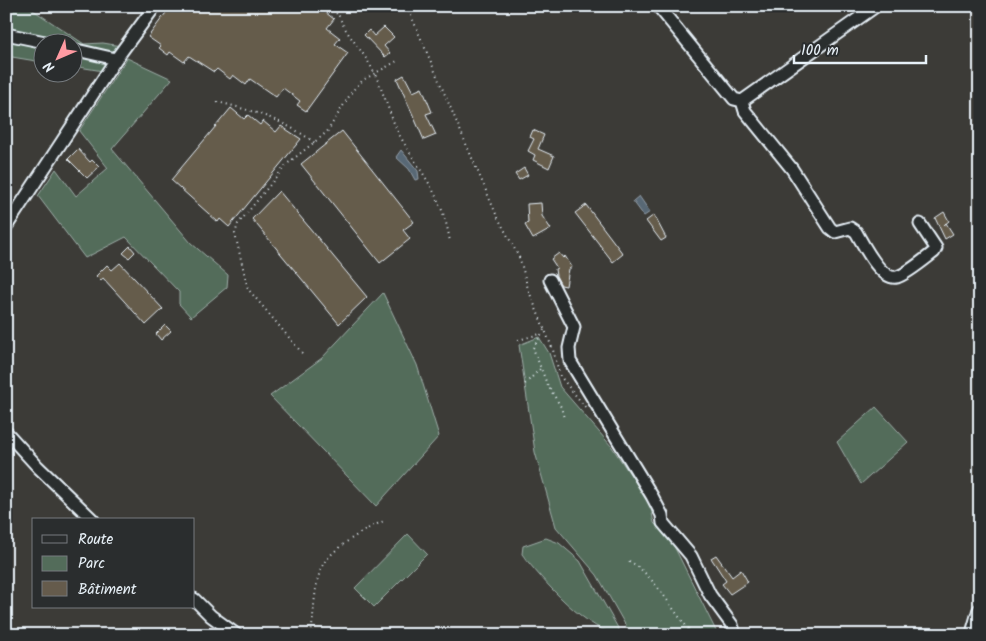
<svg xmlns="http://www.w3.org/2000/svg" width="986" height="641" font-family="Kalam,sans-serif">
	<rect width="100%" height="100%" fill="#3c3b37"/>
	<filter id="ink" filterUnits="userSpaceOnUse"><feTurbulence type="fractalNoise" baseFrequency=".02" numOctaves="2"/><feDisplacementMap in="SourceGraphic" scale="10" xChannelSelector="R" yChannelSelector="G"/><feConvolveMatrix kernelMatrix="1 2 1 2 8 2 1 2 1" color-interpolation-filters="sRGB"/></filter>
	<g filter="url(#ink)">
		<path fill="#536c5a" stroke="#9eaea9" d="M6,6h21l57,38 19,-1 18,3 -18,25 -30,-5 -1,-24h-30v20l-36,-6z
			M127,58l45,21 -60,70 79,94 37,32 -1,12 -36,30 -12,-13v-12l-53,-55 -41,21 -47,-62 18,-27 20,27 32,-28 -29,-37z
			M383,293l34,72 22,71 -63,70 -106,-110 52,-38z
			M539,337l10,16 11,34 52,60 38,57 4,19 19,21 45,91h-87l-34,-60 -41,-48 -21,-75 -16,-107z
			M876,407l32,35 -47,42 -24,-42z
			M408,534l19,20 -53,53 -19,-19z
			M546,538l13,5 21,18 42,74c-32,0 -82,-57 -100,-81l1,-8z"/>
		<path fill="#586774" stroke="#929ea9" d="M401,150l17,21 1,8 -4,1 -6,-11 -13,-12z
			M639,196l11,16 -6,4 -11,-15z"/>
		<path fill="#655b4c" stroke="#e8f1f8" d="M171,6h152l-2,3 13,10 -7,9 13,10 -5,6 13,9 -42,58 -9,-6 3,-4 -17,-13 -7,9 -26,-18 -4,6 -13,-10 -3,4 -13,-10 -3,3 -25,-16 -5,6 -14,-10 -2,3 -9,-7 2,-2 -13,-9z
			M384,27l10,10 -10,9 6,7 -5,4 -21,-22 5,-5 5,6z
			M404,75l9,17 9,-4 10,24 -6,2 10,21 -12,5 -27,-61z
			M231,108l13,11 4,-4 12,10 3,-4 13,11 5,-6 20,13 -72,88 -9,-8 -2,3 -47,-42z
			M533,130l11,5 -6,14 16,7 -5,12 -16,-8 2,-5 -7,-4 6,-12 -4,-2z
			M342,131l72,91 -11,8 7,9 -30,24 -79,-99z
			M78,149l12,13 2,-2 7,7 -12,11 -19,-19z
			M524,168l4,7 -9,5 -4,-6z
			M279,191l88,106 -28,27 -87,-105z
			M541,203l1,13 9,13 -18,10 -8,-14 3,-2 -1,-19z
			M586,205l37,49 -10,8 -38,-49z
			M944,212l5,9 -5,4 2,-2 7,11 -8,5 -10,-21z
			M654,215l12,23 -5,3 -15,-20z
			M130,246l5,6 -6,6 -6,-5z
			M559,253l4,5 2,-2 7,11 -3,2 -3,17 -5,-1 -5,-9 -1,-7 2,-1 -6,-9z
			M120,263l43,46 -17,16 -43,-47 -2,3 -5,-5 11,-11 5,5z
			M165,325l6,6 -10,9 -5,-6z
			M716,555l16,22 9,-7 7,12 -18,12 -8,-10 4,-3 -15,-23z"/>
		<g fill="none" stroke-linecap="round" stroke-linejoin="round">
			<defs>
				<path id="minor" d="M658,6l76,93 8,2 134,-95
					M6,34l39,8
					M72,49l44,10
					M742,101l3,10 47,58 38,59 5,4 15,-4 6,4c7,12 25,49 41,45 10,-3 28,-18 37,-25l2,-4 -16,-24
					M6,227l110,-168 39,-53
					M550,280l24,47 -5,21 1,13 82,135 10,19 1,8 28,33 19,39 22,30 3,10
					M6,432l32,35 55,53
					M194,599l17,17 26,19"/>
				<path id="major" d="M973,635l7,-24"/>
			</defs>
			<use href="#minor" stroke="#e8f1f8" stroke-width="15"/>
			<use href="#major" stroke="#e8f1f8" stroke-width="18"/>
			<path stroke="#e8f1f8" stroke-width="2" stroke-dasharray="1 4" stroke-linecap="butt" d="M329,6l9,9
				M336,6c5,24 23,39 34,59 13,22 18,48 30,71 21,38 43,59 50,106
				M407,6l89,208 24,45 8,30 25,61 7,26 26,32
				M217,102c35,8 69,19 98,41
				M544,330l-11,18 14,36 14,23 3,11
				M518,340l22,-6
				M302,353l-54,-64 -13,-55 3,-10 49,-60 40,-32 26,-42 10,-10 36,-20
				M525,384l15,-15
				M629,561c28,16 43,51 65,74
				M311,635c3,-19 3,-57 13,-72 11,-16 42,-35 60,-42"/>
			<use href="#minor" stroke="#2a2d2e" stroke-width="11"/>
			<use href="#major" stroke="#2a2d2e" stroke-width="14"/>
		</g>
	</g>
	<rect width="986" height="641" fill="none" stroke="#2a2d2e" stroke-width="25"/>
	<rect x="12" y="12" width="961" height="616" fill="none" stroke="#e8f1f8" stroke-width="2" filter="url(#ink)"/>
	<rect x="32" y="518" width="162" height="90" fill="#2a2d2e" stroke="#767b7f"/>
	<rect x="42" y="535" width="25" height="8" fill="#2a2d2e" stroke="#767b7f"/>
	<text x="78" y="544" font-size="15" fill="#e8f1f8">Route</text>
	<rect x="42" y="556" width="25" height="15" fill="#536c5a" stroke="#767b7f"/>
	<text x="78" y="568" font-size="15" fill="#e8f1f8">Parc</text>
	<rect x="42" y="581" width="25" height="15" fill="#655b4c" stroke="#767b7f"/>
	<text x="78" y="594" font-size="15" fill="#e8f1f8">Bâtiment</text>
	<g transform="translate(58 58) rotate(225)"><circle r="24" fill="#2a2d2e" stroke="#767b7f"/>
	<path d="M0-4L9 19L0 12L-9 19Z" fill="#ff9aa2"/>
	<text y="-8" font-size="14" font-weight="bold" text-anchor="middle" fill="#e8f1f8">N</text>
	</g>
	<path d="M794 55v8h132v-8" fill="none" stroke="#e8f1f8" stroke-width="2.5"/>
	<text x="801" y="55" font-size="15" fill="#e8f1f8" stroke="#2a2d2e" stroke-width="4" paint-order="stroke">100 m</text>
</svg>
